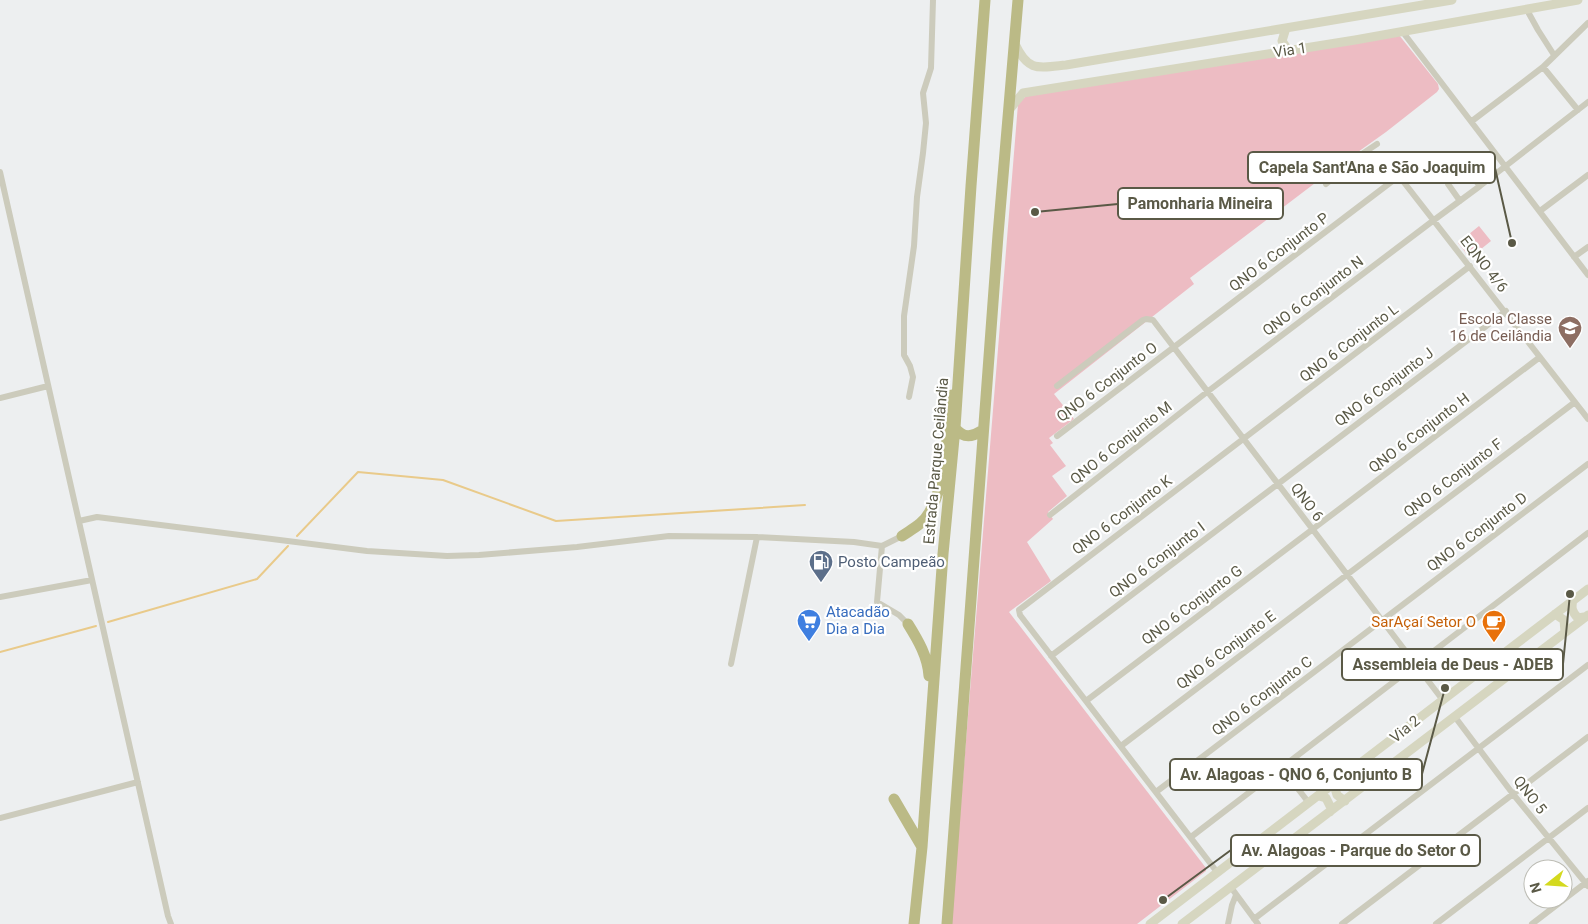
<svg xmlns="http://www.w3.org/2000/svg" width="1588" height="924" font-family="Roboto,sans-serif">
	<rect width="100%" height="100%" fill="#edeff0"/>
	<path fill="#edbcc3" d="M1399,35l39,49 1,5 -2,3 -51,40 -59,42 -137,104 4,6 -140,110 20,25 -25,19 4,5 -3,2 16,21 -14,10 15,20 -19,16 5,7 -26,23 24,39 -42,31 197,256v3l-69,53h-186l67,-820 8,-8z
		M1479,226l12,15 -21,17 -12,-15z"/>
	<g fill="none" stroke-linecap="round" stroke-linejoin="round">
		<path stroke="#e9ca8a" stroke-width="2" d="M297,536l61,-64 85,8 113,41 249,-16
			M108,622l149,-43 31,-33
			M0,652l96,-26"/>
		<path stroke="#cccbbc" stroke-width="6" d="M1527,10l11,20 16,25
			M1402,31l186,244
			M1543,67l35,43
			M1472,121l71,-54 45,-44
			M0,172l168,744 3,8
			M1326,184l36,-30 15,-10
			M1460,201l-12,-17 -1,-4 12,-10h8l13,16
			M1540,211l48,-36
			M1574,257l14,-10
			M1057,386l86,-66 3,-1 7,1 289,379
			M909,397l4,-20 -3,-11 -6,-11v-39l10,-70 3,-49 6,-44 3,-30 -3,-30 8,-25 2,-68
			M0,398l48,-12
			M1057,436l342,-260 189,243
			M1050,515l157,-123 227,-172 46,-34 108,-84
			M79,521l18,-4 270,34 80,5 32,-1 98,-8 92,-11 88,1 97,5 28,4 20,-10
			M882,546l-5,56 22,13 9,9
			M0,597l92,-17
			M1051,656l455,-345
			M731,664l26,-127
			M1086,701l454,-344
			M1455,717l58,77 75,92
			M1121,746l454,-344
			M1281,767l28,36
			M1156,792l432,-328
			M0,818l138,-36
			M1191,837l397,-304
			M1217,872l-197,-257 -1,-5 451,-344
			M1230,886l28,38
			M1254,919l334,-254
			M1228,924l4,-19 4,-10
			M1342,924l246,-187
			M1436,924l152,-116
			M1532,924l56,-43"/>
		<path stroke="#d6d6c0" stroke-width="9" d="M1286,28l-4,13 7,10
			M1015,44c13,28 23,24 51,21l386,-65
			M1009,110l14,-17 332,-53 223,-40
			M1573,600c-2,8 -1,12 5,18l6,-1
			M1555,614l9,6 1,12
			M1334,785l3,10 8,6
			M1319,796l7,2 5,10 -1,4
			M1150,924l438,-335
			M1182,924l406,-309"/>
		<path stroke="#bbba86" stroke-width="11" d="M955,428c9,11 17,9 28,2
			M902,536c10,-7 21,-12 27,-23 19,-31 16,-82 23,-118
			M908,624c10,16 20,33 21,52
			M894,799l28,48
			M914,924l8,-77 21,-293 12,-126 16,-242 14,-186
			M947,924l51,-689 20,-235"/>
	</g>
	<defs>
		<symbol id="school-pin" viewBox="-11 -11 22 30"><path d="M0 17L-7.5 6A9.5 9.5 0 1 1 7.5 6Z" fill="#8d6e63" stroke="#fff"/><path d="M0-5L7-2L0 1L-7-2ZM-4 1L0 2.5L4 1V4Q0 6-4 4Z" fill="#fff"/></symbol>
		<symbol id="fuel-pin" viewBox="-11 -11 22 30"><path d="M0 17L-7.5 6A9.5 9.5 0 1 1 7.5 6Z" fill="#5c6f8a" stroke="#fff"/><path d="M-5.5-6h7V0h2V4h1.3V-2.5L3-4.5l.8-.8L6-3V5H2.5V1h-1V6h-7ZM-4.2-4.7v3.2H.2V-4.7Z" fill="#fff"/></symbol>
		<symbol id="supermarket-pin" viewBox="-11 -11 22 30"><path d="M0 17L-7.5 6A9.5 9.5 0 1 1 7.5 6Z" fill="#3f7fe0" stroke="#fff"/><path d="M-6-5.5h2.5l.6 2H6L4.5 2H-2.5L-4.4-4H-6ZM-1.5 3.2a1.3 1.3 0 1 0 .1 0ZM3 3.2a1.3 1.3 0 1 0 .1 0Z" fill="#fff"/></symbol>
		<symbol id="cafe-pin" viewBox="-11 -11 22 30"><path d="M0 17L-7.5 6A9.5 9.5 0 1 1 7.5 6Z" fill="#e8710a" stroke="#fff"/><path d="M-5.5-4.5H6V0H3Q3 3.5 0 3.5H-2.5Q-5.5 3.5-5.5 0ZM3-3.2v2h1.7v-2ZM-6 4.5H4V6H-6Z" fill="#fff"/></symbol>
	</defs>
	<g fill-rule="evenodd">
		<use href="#school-pin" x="1556" y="314" width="28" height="38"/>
		<use href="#fuel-pin" x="807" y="548" width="28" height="38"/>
		<use href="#supermarket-pin" x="795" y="607" width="28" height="38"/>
		<use href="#cafe-pin" x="1480" y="608" width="28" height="38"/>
	</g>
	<g text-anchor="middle" stroke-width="4.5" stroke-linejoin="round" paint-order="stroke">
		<g font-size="15" fill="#5a5946" stroke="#fff">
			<text transform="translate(1290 50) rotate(-9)" y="5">Via 1</text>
			<text transform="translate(1279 252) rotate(-37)" y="5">QNO 6 Conjunto P</text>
			<text transform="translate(1484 264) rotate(52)" y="5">EQNO 4/6</text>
			<text transform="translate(1313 296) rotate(-37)" y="5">QNO 6 Conjunto N</text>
			<text transform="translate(1349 343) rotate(-37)" y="5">QNO 6 Conjunto L</text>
			<text transform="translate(1107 382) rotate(-37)" y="5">QNO 6 Conjunto O</text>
			<text transform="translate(1384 387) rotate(-37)" y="5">QNO 6 Conjunto J</text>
			<text transform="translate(1419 433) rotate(-37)" y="5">QNO 6 Conjunto H</text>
			<text transform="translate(1121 443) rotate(-38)" y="5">QNO 6 Conjunto M</text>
			<text transform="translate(936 461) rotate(-85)" y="5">Estrada Parque Ceilândia</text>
			<text transform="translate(1453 478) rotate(-37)" y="5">QNO 6 Conjunto F</text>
			<text transform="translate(1307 502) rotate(53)" y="5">QNO 6</text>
			<text transform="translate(1122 515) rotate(-37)" y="5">QNO 6 Conjunto K</text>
			<text transform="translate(1477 532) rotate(-37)" y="5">QNO 6 Conjunto D</text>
			<text transform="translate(1157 560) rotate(-37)" y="5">QNO 6 Conjunto I</text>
			<text transform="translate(1192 605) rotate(-37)" y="5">QNO 6 Conjunto G</text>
			<text transform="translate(1226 650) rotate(-37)" y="5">QNO 6 Conjunto E</text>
			<text transform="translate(1262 696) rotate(-37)" y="5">QNO 6 Conjunto C</text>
			<text transform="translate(1405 729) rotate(-39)" y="5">Via 2</text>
			<text transform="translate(1530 795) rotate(52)" y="5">QNO 5</text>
		</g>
		<g font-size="15" fill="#785e54" stroke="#fff" text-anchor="end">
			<text x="1552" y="324">Escola Classe<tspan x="1552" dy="17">16 de Ceilândia</tspan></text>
		</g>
		<g font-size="15" fill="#4e5e75" stroke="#fff" text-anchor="start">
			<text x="838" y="567">Posto Campeão</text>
		</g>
		<g font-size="15" fill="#366cbe" stroke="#fff" text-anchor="start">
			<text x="826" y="617">Atacadão<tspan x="826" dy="17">Dia a Dia</tspan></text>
		</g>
		<g font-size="15" fill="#c56008" stroke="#fff" text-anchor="end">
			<text x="1476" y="627">SarAçaí Setor O</text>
		</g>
	</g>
	<path fill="none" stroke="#5a5946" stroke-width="2" d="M1512 243L1495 168M1035 212L1118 204M1570 594L1563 664M1445 688L1422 774M1163 900L1231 850"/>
	<g fill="#5a5946" stroke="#fff" stroke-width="2">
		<circle cx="1512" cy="243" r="5"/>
		<circle cx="1035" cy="212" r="5"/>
		<circle cx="1570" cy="594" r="5"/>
		<circle cx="1445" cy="688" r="5"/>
		<circle cx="1163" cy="900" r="5"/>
	</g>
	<g fill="#fff" stroke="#5a5946" stroke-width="2">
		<rect x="1248" y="152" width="247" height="31" rx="5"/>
		<rect x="1118" y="188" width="165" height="31" rx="5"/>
		<rect x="1342" y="649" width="221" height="31" rx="5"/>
		<rect x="1170" y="759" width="252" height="31" rx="5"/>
		<rect x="1231" y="835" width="249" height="31" rx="5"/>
	</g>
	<g font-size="16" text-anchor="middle" font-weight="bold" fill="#5a5946">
		<text x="1372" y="173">Capela Sant'Ana e São Joaquim</text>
		<text x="1200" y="209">Pamonharia Mineira</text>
		<text x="1453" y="670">Assembleia de Deus - ADEB</text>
		<text x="1296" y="780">Av. Alagoas - QNO 6, Conjunto B</text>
		<text x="1356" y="856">Av. Alagoas - Parque do Setor O</text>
	</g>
	<g transform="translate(1548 884) rotate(253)"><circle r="24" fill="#ffffff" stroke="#bdbdb5"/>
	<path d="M0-4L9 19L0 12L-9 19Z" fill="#d4d91e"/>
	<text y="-8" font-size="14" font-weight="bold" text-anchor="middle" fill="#5a5946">N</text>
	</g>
</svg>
